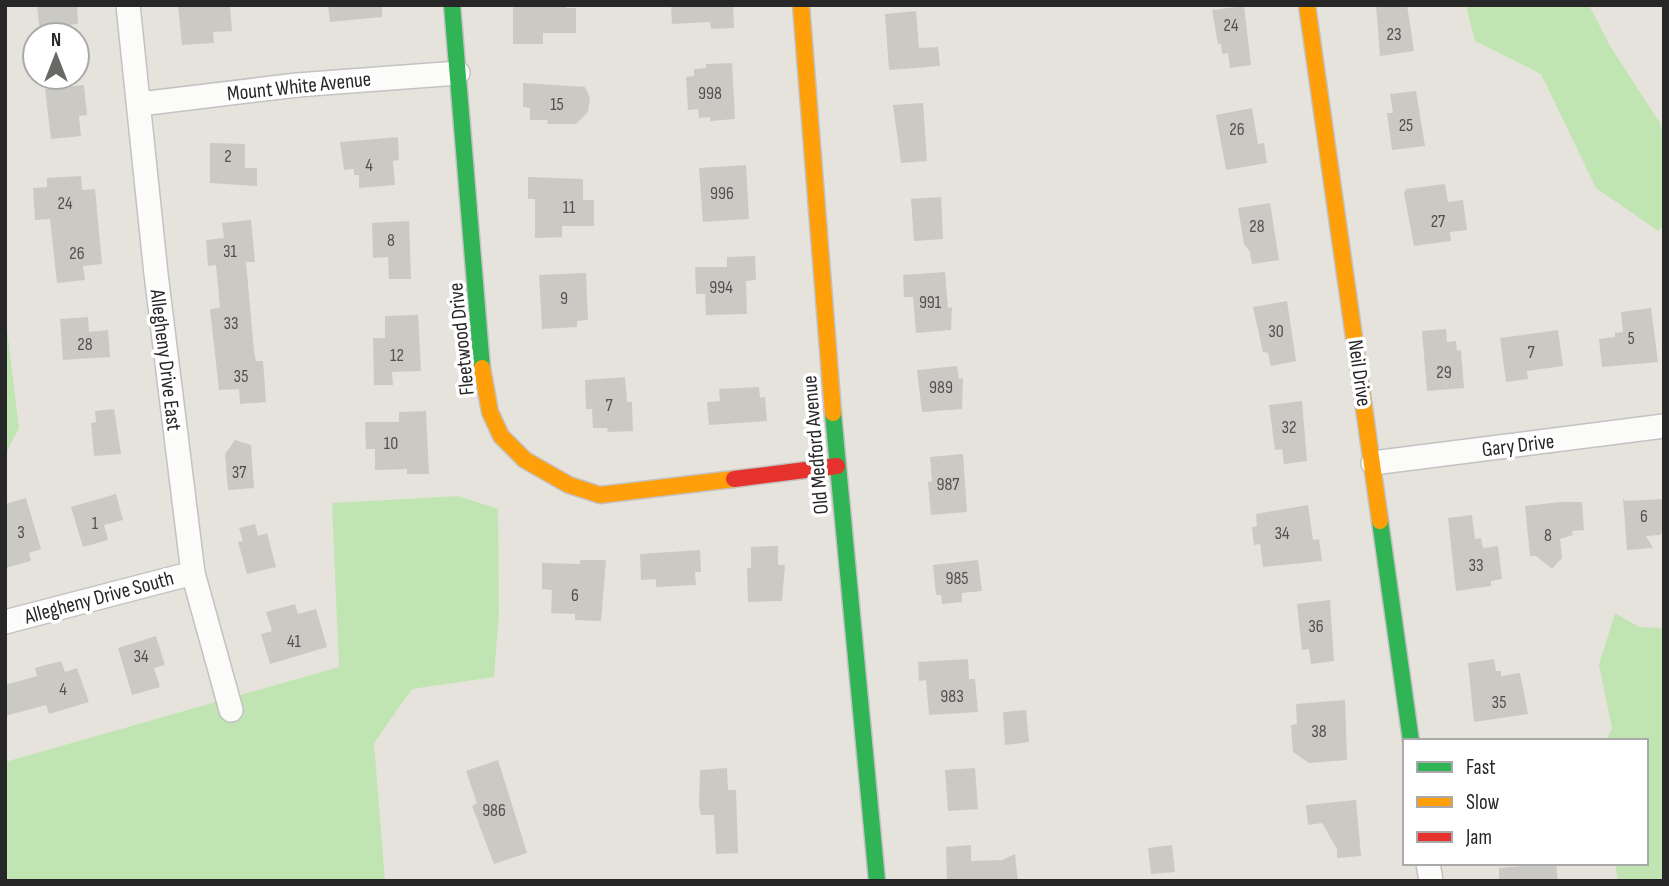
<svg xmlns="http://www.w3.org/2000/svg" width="1669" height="886" font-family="'Sofia Sans Condensed',sans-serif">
	<rect width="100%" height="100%" fill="#e6e3dc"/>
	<path fill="#c1e5b2" d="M1466,5h123l21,41 50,77 4,13v89l-6,6 -62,-43 -55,-114 -66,-33z
		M5,313l14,115 -14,27z
		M458,496l40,13 1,104 -5,64 -82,12 -38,54 11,138h-380v-119l334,-95 -7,-164z
		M1615,613l24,14 25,1v253h-46l-3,-18h31v-122h-40l6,-13 -13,-63z"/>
	<path fill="#cbc9c4" d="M37,5h40l1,19 -11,1 1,10h-28z
		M178,5h52l2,26 -19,1 1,11 -32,2z
		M328,5h54v12l-52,5z
		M513,5h53v3h10v25h-33v11h-30z
		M671,5h62l1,23 -23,1 -1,-7 -38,2z
		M1376,5h31l7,46 -34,5z
		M1244,6l7,59 -21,3 -2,-15 -6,1 -1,-10h-3l-6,-34z
		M916,11l3,37 19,-1 2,19 -51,4 -4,-56z
		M732,63l3,56 -25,2v-4l-11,1 -1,-9 -10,1 -2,-33 8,-1v-7l12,-1v-4z
		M523,83l62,4 5,11 -2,14 -12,12h-29l1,-4h-18v-12l-7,-1z
		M84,85l3,30 -8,1 2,20 -30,3 -6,-50z
		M1416,91l9,55 -33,4 -5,-37h6l-3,-19z
		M923,103l4,58 -26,2 -8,-58z
		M1252,108l6,36 6,-1 3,20 -41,7 -10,-55z
		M398,137l1,23 -6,1 2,24 -36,3v-13h-5v-6l-10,1 -4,-28z
		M210,143l35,1v24h12v18l-47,-3z
		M746,165l3,54 -46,3 -4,-54z
		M81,176l1,14 13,-1 7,75 -19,2 2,14 -28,3 -7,-64 -15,1 -2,-32 14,-1v-9z
		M528,177l55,2v21h11v26h-32v11l-27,1v-39h-7z
		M1445,184l3,18 15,-2 4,30 -17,2 1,9 -37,5 -10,-53 2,-4z
		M941,197l2,42 -29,2 -3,-42z
		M1270,203l9,57 -27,4 -2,-12 -6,-8 -6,-36z
		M251,220l4,42h-9l8,89 2,10h7l3,41 -26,2 -1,-15 -20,1 -9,-81 10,-1 -4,-43 -8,1 -2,-26 18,-2 -2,-15z
		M409,221l2,58h-22l-1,-22 -15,1 -1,-35z
		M755,256l1,24 -10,1 1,33 -41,1 -1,-21h-9l-1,-27h32v-10z
		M945,272l3,36 4,-1 -1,23 -35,3 -3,-36h-9l-1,-22z
		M586,273l2,47 -11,1v6l-35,2 -3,-54z
		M1287,301l9,60 -25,5 -3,-13 -5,-1 -10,-45z
		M1651,308l7,54 -56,5 -3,-28 16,-2v-4l8,-1 -2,-20z
		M418,315l3,56 -29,1 1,13h-19l-1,-47h12v-22z
		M88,317l1,15 19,-2 2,27 -47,3 -3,-41z
		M1446,329l1,13 9,-1 1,10 4,-1 3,38 -37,3 -5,-60z
		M1558,330l5,36 -36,5 1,8 -22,3 -6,-44z
		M957,366l2,13 4,-1 -1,31 -40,3 -5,-42z
		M625,377l2,25h5l1,29 -25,1 -1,-4h-14l-1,-19h-6l-1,-29z
		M759,387l1,11 5,-1 2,24 -58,4 -2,-23 13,-1 -1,-12z
		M1302,401l5,60 -23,3 -2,-15 -7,1 -6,-45z
		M114,409l7,45 -27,2 -3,-33 5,-1 -1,-11z
		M426,411l3,63h-22v-5l-32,1v-21h-9l-1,-27h34v-10z
		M235,440l16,5 3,43 -26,2 -3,-36z
		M963,454l4,58 -36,3 -3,-33 4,-1 -2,-24z
		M116,494l7,26 -19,5 4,15 -25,7 -12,-40z
		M26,498l15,51 -12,4 2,8 -26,7v-64z
		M1623,498l2,3 39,-2v32l-4,4 -14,1 7,12 -26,2z
		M1561,502h21l2,28 -12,1 1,4 -13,4 2,19 -10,11 -16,-13h-6l-5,-50z
		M1308,505l5,35 6,-1 3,22 -59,6 -3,-23 -6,1 -2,-18 5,-1 -1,-12z
		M1472,515l3,24 6,-1 2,10 15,-2 4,33 -11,2v5l-35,5 -8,-73z
		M255,524l3,12 9,-3 9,34 -29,7 -9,-32 5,-1 -4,-13z
		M778,546v19h7l-3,36 -34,1 -1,-34h4v-21z
		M700,550l1,22h-6l1,13 -40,2v-8l-15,1 -1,-26z
		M580,560h26l-5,61 -26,-1v-6l-24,-1 1,-23 -10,-1v-26l38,1z
		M978,560l4,31 -20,2v9l-20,2 -1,-9h-5l-3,-30z
		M1330,600l4,61 -23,3 -2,-15 -7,1 -5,-46z
		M295,604l3,10 18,-5 11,38 -57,17 -9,-30 11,-3 -6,-19z
		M156,636l9,29 -11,3 6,19 -28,8 -14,-47z
		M968,659l1,20h6l3,33 -49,3 -3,-35 -7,1 -1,-19z
		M1494,659l2,12h5v5l19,-3 8,41 -54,8 -6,-59z
		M61,661l4,11 12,-4 12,34 -40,12 -3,-9 -41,11v-31l32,-9 -2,-8z
		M1345,700l2,60 -38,3 -16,-11 -2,-27 6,-1 -1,-20z
		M1026,710l3,32 -24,3 -2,-33z
		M498,760l29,93 -33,11 -22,-58 5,-3 -11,-32z
		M727,768l1,22h8l2,63 -22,1 -2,-39h-13l-2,-9 1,-36z
		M975,768l3,41 -30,2 -3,-41z
		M1356,800l5,56 -24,2v-9l-15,-26 -14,2 -2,-20z
		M971,845v16l31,-1 13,-6 3,27h-71l-1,-34z
		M1172,845l3,27 -24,2 -3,-26z
		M1556,863l2,18h-59v-13z"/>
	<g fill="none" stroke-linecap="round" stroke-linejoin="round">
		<defs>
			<path id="street" d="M128,5l28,269 37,299 38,137
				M140,104l157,-19 161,-12
				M1373,463l291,-37
				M5,622l188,-49
				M1428,863l3,18"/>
			<path id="fast" d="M452,5l30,363
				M833,413l44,468
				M1380,521l31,220"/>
			<path id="slow" d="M801,5l32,408
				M1307,5l73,516
				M482,368l8,44 11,24 24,24 44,25 31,10 134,-16"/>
			<path id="jam" d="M734,479l103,-13"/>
		</defs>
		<use href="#street" stroke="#c3c2c2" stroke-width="26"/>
		<use href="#fast" stroke="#c3c2c2" stroke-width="19"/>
		<use href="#slow" stroke="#c3c2c2" stroke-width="19"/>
		<use href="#jam" stroke="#c3c2c2" stroke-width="19"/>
		<use href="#street" stroke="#fbfbfa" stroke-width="23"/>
		<use href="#fast" stroke="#30b455" stroke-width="16"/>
		<use href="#slow" stroke="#ff9f0a" stroke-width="16"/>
		<use href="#jam" stroke="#e5322d" stroke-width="16"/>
	</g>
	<g text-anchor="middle" stroke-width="7" stroke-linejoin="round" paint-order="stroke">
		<g font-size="18" fill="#525150">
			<text x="1231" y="31">24</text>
			<text x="1394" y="40">23</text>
			<text x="710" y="99">998</text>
			<text x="557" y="110">15</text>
			<text x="1406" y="131">25</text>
			<text x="1237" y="135">26</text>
			<text x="228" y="162">2</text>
			<text x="369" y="171">4</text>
			<text x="722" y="199">996</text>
			<text x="65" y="209">24</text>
			<text x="569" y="213">11</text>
			<text x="1438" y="227">27</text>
			<text x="1257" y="232">28</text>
			<text x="391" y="246">8</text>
			<text x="230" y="257">31</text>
			<text x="77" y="259">26</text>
			<text x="721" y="293">994</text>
			<text x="564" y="304">9</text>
			<text x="930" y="308">991</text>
			<text x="231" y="329">33</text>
			<text x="1276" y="337">30</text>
			<text x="1631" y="344">5</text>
			<text x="85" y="350">28</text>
			<text x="1531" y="358">7</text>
			<text x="397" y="361">12</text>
			<text x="1444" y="378">29</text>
			<text x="241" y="382">35</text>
			<text x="941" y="393">989</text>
			<text x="609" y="411">7</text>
			<text x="1289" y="433">32</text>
			<text x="391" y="449">10</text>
			<text x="239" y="478">37</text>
			<text x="948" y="490">987</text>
			<text x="1644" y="522">6</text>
			<text x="95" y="529">1</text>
			<text x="21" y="538">3</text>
			<text x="1282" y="539">34</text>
			<text x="1548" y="541">8</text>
			<text x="1476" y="571">33</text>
			<text x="957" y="584">985</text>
			<text x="575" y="601">6</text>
			<text x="1316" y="632">36</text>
			<text x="294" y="647">41</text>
			<text x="141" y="662">34</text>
			<text x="63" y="695">4</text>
			<text x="952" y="702">983</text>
			<text x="1499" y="708">35</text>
			<text x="1319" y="737">38</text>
			<text x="494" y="816">986</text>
		</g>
		<g font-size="21" fill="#272727" stroke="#fff">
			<text transform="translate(299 86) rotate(-6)" y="7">Mount White Avenue</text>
			<text transform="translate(461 339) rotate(-96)" y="7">Fleetwood Drive</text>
			<text transform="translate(166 360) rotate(83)" y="7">Allegheny Drive East</text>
			<text transform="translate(1360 373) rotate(82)" y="7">Neil Drive</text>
			<text transform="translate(815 445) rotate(-95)" y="7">Old Medford Avenue</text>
			<text transform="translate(1518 445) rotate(-7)" y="7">Gary Drive</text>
			<text transform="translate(99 597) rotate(-15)" y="7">Allegheny Drive South</text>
		</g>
	</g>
	<rect width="1669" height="886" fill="none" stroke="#272727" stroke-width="14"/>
	<rect x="1403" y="739" width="245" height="126" fill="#ffffff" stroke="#a9a9a9" stroke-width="2"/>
	<rect x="1417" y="762" width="35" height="10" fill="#30b455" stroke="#a9a9a9" stroke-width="2"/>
	<text x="1466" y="774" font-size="21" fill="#272727">Fast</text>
	<rect x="1417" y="797" width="35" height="10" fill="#ff9f0a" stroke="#a9a9a9" stroke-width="2"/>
	<text x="1466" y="809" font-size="21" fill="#272727">Slow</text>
	<rect x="1417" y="832" width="35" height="10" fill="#e5322d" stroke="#a9a9a9" stroke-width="2"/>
	<text x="1466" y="844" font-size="21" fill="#272727">Jam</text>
	<g transform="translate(56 56)"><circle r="33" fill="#ffffff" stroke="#a9a9a9" stroke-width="2"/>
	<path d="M0-5L12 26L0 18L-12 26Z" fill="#6a6966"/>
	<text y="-10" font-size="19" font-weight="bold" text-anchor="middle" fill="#272727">N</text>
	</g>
</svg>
